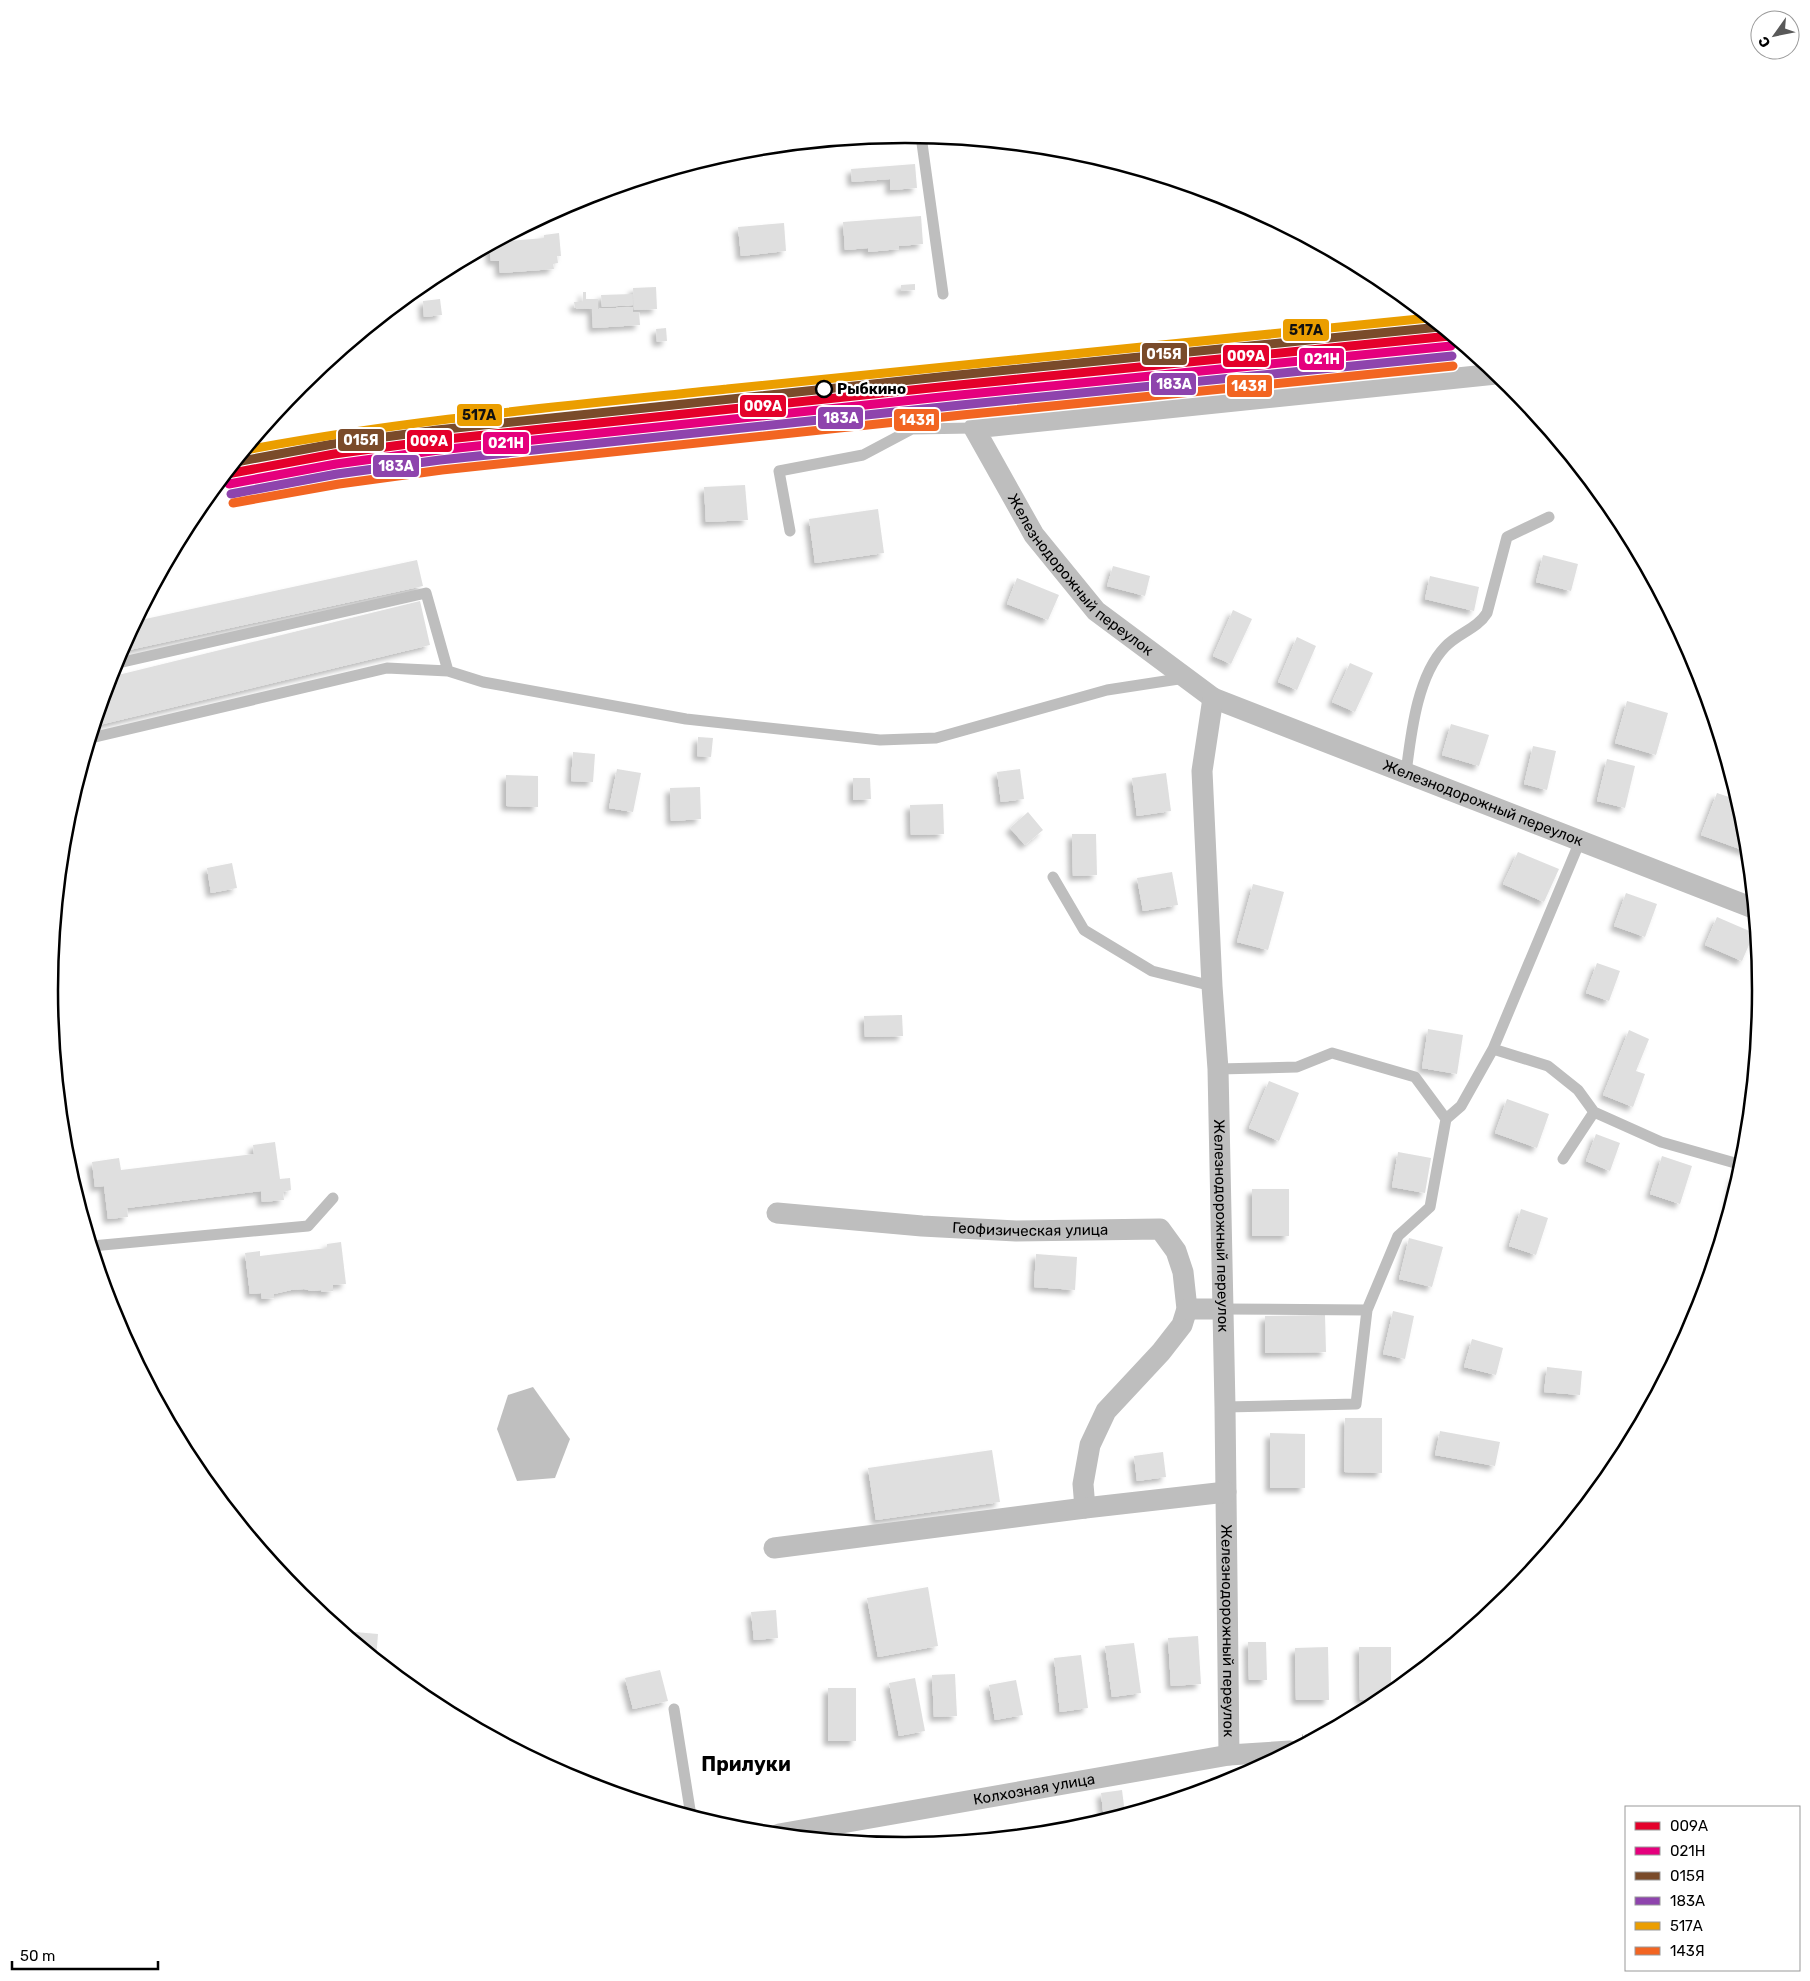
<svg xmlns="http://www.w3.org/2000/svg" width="1810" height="1981" font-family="Rubik,sans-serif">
	<defs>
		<filter id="shadow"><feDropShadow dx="-4.5" dy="4.5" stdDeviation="2.5" flood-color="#0004"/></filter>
	</defs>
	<rect width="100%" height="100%" fill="#fff"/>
	<path fill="#bfbfbf" d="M533,1387l37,52 -15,39 -38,3 -20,-52 11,-34z"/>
	<path fill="#dfdfdf" filter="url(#shadow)" d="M915,164l2,24 -27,2v-11l-38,3 -1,-13z
		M921,216l2,28 -24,2v3l-31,3v-4l-23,2 -2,-28z
		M784,223l2,28 -45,5 -3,-29z
		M559,233l2,23h-4l1,7 -5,1 1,5 -54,4 -1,-12h-8l-2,-15 9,-4 46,-4v-3z
		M915,284v6l-14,1v-6z
		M656,287l1,22 -23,1 -1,-22z
		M583,292h3v7h12v10l35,-2v5h6l1,13 -47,3 -1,-19 -17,-1 -1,-6h9z
		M632,294l1,11 -31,2 -1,-12z
		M440,299l2,16 -18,2 -1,-16z
		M666,328l1,13 -10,1 -1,-13z
		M745,485l3,35 -42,2 -2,-35z
		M878,509l6,44 -69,10 -6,-44z
		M1543,555l35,9 -7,27 -35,-9z
		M417,560l6,26 -303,66 16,-31z
		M1113,566l37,10 -5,20 -38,-10z
		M1430,576l49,11 -5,24 -49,-12z
		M1017,578l42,17 -11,25 -41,-16z
		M420,601l10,44 -335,81 15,-49z
		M1233,610l19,9 -21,45 -18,-8z
		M1297,637l19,9 -19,44 -19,-8z
		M1350,663l23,10 -18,39 -23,-10z
		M1627,701l41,12 -12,42 -41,-12z
		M1451,724l38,11 -10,31 -37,-11z
		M698,737l15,1 -2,19 -14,-1z
		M1533,746l23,5 -9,39 -23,-6z
		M573,752l22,2 -2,28 -22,-1z
		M1607,759l28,7 -10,42 -28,-7z
		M617,769l24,4 -8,39 -24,-4z
		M1020,769l4,30 -23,3 -4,-30z
		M1166,773l5,38 -34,5 -5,-38z
		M506,775l32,1v31l-32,-1z
		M853,778h17l1,21 -18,1z
		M700,787l1,32 -30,2 -1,-33z
		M1717,793l21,7 7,24 3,28 -47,-17z
		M943,804l1,30 -33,1 -1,-30z
		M1028,812l15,18 -18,15 -15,-17z
		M1072,834h24l1,41 -24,1z
		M1518,852l41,17 -15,33 -41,-18z
		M232,863l5,25 -26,5 -4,-25z
		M1172,872l6,33 -35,6 -6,-33z
		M1253,884l31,8 -16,58 -31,-8z
		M1626,893l31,11 -12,33 -31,-11z
		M1717,917l37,16 -12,28 -37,-16z
		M1597,963l23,8 -11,30 -23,-8z
		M902,1015l1,21 -38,1 -1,-21z
		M1428,1029l35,6 -6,39 -35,-6z
		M1629,1030l20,9 -13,32 9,3 -12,33 -30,-12z
		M1269,1081l30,12 -20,48 -30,-13z
		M1507,1099l42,15 -12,34 -42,-15z
		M1596,1134l24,9 -10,28 -24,-10z
		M275,1142l5,37 10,-1 1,12 -8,2 1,8 -22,2 -1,-11 -134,17 1,9 -20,2 -4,-33 -9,1 -3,-25 27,-4 2,12 133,-16 -1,-9z
		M1398,1152l33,6 -6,35 -33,-6z
		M1662,1156l30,10 -12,38 -30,-10z
		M1734,1176l5,1 -11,36h-1z
		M1252,1189h37v47h-37z
		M1521,1209l27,9 -12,37 -27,-9z
		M1409,1238l34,9 -11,40 -33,-8z
		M341,1242l5,42 -13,1v6l-11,1 -1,-2 -9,1 -8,-2 -13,1 -17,4v4l-12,1 -1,-6 -11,1 -5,-41 15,-2v5l67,-8v-4z
		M1036,1254l41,3 -2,33 -41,-3z
		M1393,1311l21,5 -9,43 -22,-5z
		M1325,1315l1,37 -61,1v-37z
		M1472,1339l31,9 -7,27 -32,-8z
		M1547,1367l35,4 -2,24 -36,-3z
		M1345,1418h37v55l-38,-1z
		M1440,1431l60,11 -5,24 -60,-11z
		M1270,1433l35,1v54h-35z
		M992,1450l8,52 -124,18 -8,-52z
		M1163,1452l3,25 -29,4 -3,-25z
		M928,1587l10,59 -60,11 -11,-59z
		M776,1610l2,28 -24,2 -3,-28z
		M343,1631l35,3 -2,25z
		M1198,1636l3,48 -30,2 -3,-48z
		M1248,1642h18l1,38h-18z
		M1134,1643l7,50 -29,4 -7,-51z
		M1328,1647l1,53h-33l-1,-52z
		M1359,1647h32v47l-7,6h-24z
		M1081,1655l7,53 -28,4 -6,-54z
		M660,1670l8,31 -35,8 -8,-31z
		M955,1674l2,42 -23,1 -2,-42z
		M915,1678l10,53 -26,5 -10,-53z
		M1016,1680l7,35 -28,5 -6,-35z
		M828,1688h28v53h-28z
		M1122,1790l3,24 -21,6 -3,-27z
		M975,1836l1,4 -24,2v-4z"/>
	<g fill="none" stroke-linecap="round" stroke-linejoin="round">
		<path stroke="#b9b9b9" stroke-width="3" stroke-dasharray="1 2.5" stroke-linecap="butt" d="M1302,1736l17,-1"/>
		<path stroke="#bebebe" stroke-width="11" d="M921,136l22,158
			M790,531l-11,-60 84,-16 49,-26 62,-1
			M114,664l312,-71 22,78
			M91,738l296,-70 61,3 35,11 203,37 194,21 56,-2 171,-48 78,-12
			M1406,773c5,-39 11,-97 39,-126 13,-14 32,-18 42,-34l20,-76 42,-20
			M1053,877l31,53 68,41 60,15
			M1493,1049l87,-208
			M1218,1069l79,-2 35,-14 83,24 31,42 -16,88 -32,29 -31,74 -11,94 -131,3
			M1446,1119l15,-13 32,-57 55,17 30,24 16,22 67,30 81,23
			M1563,1159l31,-47
			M92,1246l216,-20 25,-28
			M1223,1309l144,1
			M674,1709l17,107"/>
		<g stroke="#bebebe" stroke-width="21">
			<path id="s1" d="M1496,374l-522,54 60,107 62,76 117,87 540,210"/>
			<path id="s2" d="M1213,698l-11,73 10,215 6,83 7,338 4,348"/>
			<path id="s3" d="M777,1213l145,13 94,5 144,-2 16,22 7,21 4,37 -5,16 -21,27 -55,59 -16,34 -7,39 2,24"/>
			<path d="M1187,1309h36"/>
			<path d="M774,1548l311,-40 141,-16"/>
			<path id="s4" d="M779,1834l450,-79 61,-4"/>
		</g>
		<defs>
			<path id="rail-1" d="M227,474l107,-20 104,-14 521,-55 491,-49"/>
			<path id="rail-2" d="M229,484l107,-20 103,-14 521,-55 491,-49"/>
			<path id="rail-3" d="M236,462l97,-18 104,-14 521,-55 482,-48"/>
			<path id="rail-4" d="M231,494l106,-20 103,-14 521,-55 491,-49"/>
			<path id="rail-5" d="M246,450c159,-30 320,-44 481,-61 234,-24 468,-48 702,-71"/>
			<path id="rail-6" d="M233,503l106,-19 103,-14 520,-55 491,-49"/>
		</defs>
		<use href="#rail-1" stroke="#fff" stroke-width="12"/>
		<use href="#rail-2" stroke="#fff" stroke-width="12"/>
		<use href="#rail-3" stroke="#fff" stroke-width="12"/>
		<use href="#rail-4" stroke="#fff" stroke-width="12"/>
		<use href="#rail-5" stroke="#fff" stroke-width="12"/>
		<use href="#rail-6" stroke="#fff" stroke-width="12"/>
		<use href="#rail-1" stroke="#e4002b" stroke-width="9"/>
		<use href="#rail-2" stroke="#e5007d" stroke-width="9"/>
		<use href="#rail-3" stroke="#7a4b2a" stroke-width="9"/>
		<use href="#rail-4" stroke="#8e44ad" stroke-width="9"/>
		<use href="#rail-5" stroke="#eb9e00" stroke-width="9"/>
		<use href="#rail-6" stroke="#f26522" stroke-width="9"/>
	</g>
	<circle fill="#fff" stroke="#000" stroke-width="2.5" cx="824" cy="389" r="8"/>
	<g text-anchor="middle" stroke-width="4.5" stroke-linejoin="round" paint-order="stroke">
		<g font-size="15" font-weight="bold" fill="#000" stroke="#fff" text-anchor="start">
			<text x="837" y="394">Рыбкино</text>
		</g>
		<g font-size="15" fill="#000" stroke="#fff">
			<text dy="5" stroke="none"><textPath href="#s1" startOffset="708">Железнодорожный переулок</textPath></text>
			<text dy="5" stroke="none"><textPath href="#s1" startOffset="1181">Железнодорожный переулок</textPath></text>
			<text dy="5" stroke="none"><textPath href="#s2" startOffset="529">Железнодорожный переулок</textPath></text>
			<text dy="5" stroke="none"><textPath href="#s3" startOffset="254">Геофизическая улица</textPath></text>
			<text dy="5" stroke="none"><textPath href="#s2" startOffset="934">Железнодорожный переулок</textPath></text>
			<text dy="5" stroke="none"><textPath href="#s4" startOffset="259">Колхозная улица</textPath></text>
		</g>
		<g font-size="20" font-weight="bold" fill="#000" stroke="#fff">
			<text x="746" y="1771">Прилуки</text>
		</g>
	</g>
	<path d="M0 0H1810V1981H0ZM58 990a847 847 0 1 1 1694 0a847 847 0 1 1-1694 0Z" fill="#fff" fill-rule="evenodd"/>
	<path fill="none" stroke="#000" stroke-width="2.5" d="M58 990a847 847 0 1 1 1694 0a847 847 0 1 1-1694 0Z"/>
	<g stroke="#fff" stroke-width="2">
		<rect x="1282" y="318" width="48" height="24" rx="5" fill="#eb9e00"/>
		<rect x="1141" y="342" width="47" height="24" rx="5" fill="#7a4b2a"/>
		<rect x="1222" y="344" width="48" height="24" rx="5" fill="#e4002b"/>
		<rect x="1298" y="347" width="47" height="24" rx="5" fill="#e5007d"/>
		<rect x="1150" y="372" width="47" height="24" rx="5" fill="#8e44ad"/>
		<rect x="1226" y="374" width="47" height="24" rx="5" fill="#f26522"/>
		<rect x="739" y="394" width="48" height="24" rx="5" fill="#e4002b"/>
		<rect x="456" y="403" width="47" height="24" rx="5" fill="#eb9e00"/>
		<rect x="817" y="406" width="47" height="24" rx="5" fill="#8e44ad"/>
		<rect x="893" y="408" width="47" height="24" rx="5" fill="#f26522"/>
		<rect x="337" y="428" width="48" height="24" rx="5" fill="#7a4b2a"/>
		<rect x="406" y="429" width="47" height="24" rx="5" fill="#e4002b"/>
		<rect x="482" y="431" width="48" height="24" rx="5" fill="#e5007d"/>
		<rect x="372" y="454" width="48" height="24" rx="5" fill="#8e44ad"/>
	</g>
	<g font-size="14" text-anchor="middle" font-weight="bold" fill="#fff">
		<text x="1164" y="359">015Я</text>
		<text x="1246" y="361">009А</text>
		<text x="1322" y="364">021Н</text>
		<text x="1174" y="389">183А</text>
		<text x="1249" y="391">143Я</text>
		<text x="763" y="411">009А</text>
		<text x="841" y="423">183А</text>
		<text x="917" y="425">143Я</text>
		<text x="361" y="445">015Я</text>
		<text x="429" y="446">009А</text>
		<text x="506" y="448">021Н</text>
		<text x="396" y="471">183А</text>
	</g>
	<g font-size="14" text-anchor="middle" font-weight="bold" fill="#111">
		<text x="1306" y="335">517А</text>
		<text x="479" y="420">517А</text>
	</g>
	<rect x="1625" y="1806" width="175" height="165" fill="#ffffff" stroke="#999999"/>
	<rect x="1635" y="1822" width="25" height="8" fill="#e4002b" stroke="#999999"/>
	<text x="1670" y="1831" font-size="15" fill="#000000">009А</text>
	<rect x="1635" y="1847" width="25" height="8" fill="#e5007d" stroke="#999999"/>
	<text x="1670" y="1856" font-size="15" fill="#000000">021Н</text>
	<rect x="1635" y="1872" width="25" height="8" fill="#7a4b2a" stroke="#999999"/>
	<text x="1670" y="1881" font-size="15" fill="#000000">015Я</text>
	<rect x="1635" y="1897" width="25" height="8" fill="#8e44ad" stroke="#999999"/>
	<text x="1670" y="1906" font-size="15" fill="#000000">183А</text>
	<rect x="1635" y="1922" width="25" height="8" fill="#eb9e00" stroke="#999999"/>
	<text x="1670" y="1931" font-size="15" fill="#000000">517А</text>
	<rect x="1635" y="1947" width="25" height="8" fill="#f26522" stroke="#999999"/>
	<text x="1670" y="1956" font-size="15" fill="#000000">143Я</text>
	<g transform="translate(1775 35) rotate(237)"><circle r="24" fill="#ffffff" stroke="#999999"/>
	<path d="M0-4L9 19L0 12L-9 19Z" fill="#595959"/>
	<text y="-8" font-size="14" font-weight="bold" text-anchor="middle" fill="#000000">С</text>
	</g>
	<path d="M12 1961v8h146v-8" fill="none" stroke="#000000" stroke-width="2.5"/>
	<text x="20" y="1961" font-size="15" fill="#000000" stroke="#ffffff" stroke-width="4" paint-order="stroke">50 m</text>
</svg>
